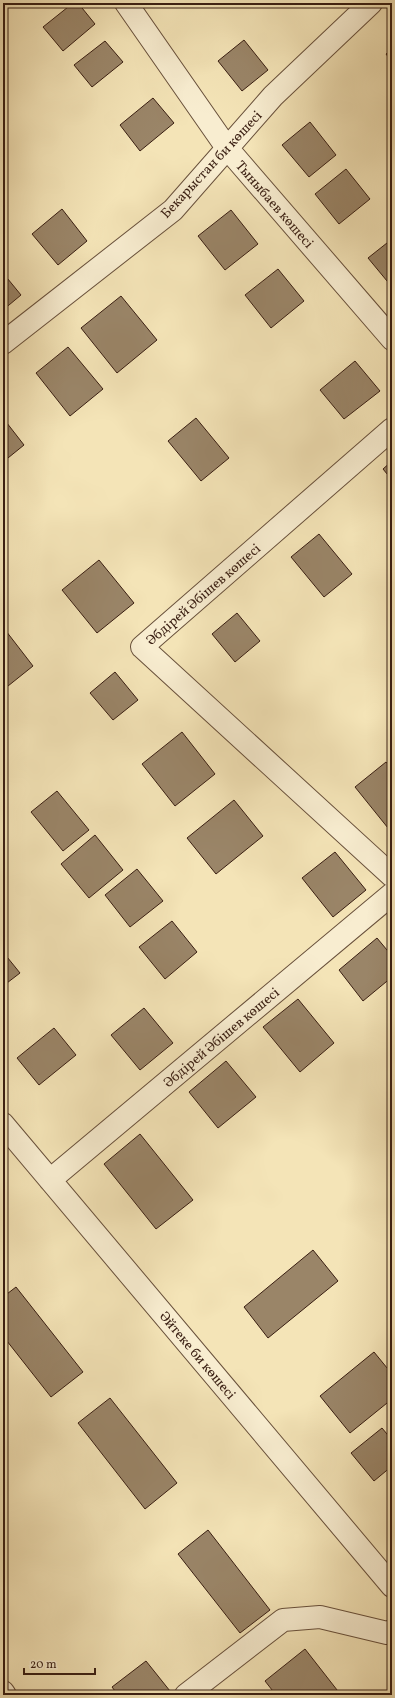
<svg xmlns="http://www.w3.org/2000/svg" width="395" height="1698" font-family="Vollkorn,serif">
	<rect width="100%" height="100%" fill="#f4e4b7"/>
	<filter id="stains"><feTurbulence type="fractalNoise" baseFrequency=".005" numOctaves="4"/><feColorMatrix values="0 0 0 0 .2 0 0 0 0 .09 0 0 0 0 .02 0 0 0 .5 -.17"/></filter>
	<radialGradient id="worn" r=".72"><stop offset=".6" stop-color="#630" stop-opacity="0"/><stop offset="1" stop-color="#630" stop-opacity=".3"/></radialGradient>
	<path fill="#9a8568" stroke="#391e12" d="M73,3h5l17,21 -32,27 -20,-24z
		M244,40l24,30 -26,21 -24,-30z
		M105,41l18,21 -31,25 -18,-22z
		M392,49v13l-6,-8z
		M153,98l21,25 -34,28 -20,-26z
		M310,122l26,33 -27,22 -27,-32z
		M346,169l24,30 -31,25 -24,-30z
		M62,209l25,32 -29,24 -26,-31z
		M231,210l27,34 -33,26 -27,-34z
		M392,239v48l-24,-29z
		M278,269l26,32 -33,27 -26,-33z
		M3,273l18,22 -18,15z
		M121,296l36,44 -40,33 -36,-45z
		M68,347l35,42 -33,27 -34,-43z
		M355,361l25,30 -36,28 -24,-29z
		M3,418l21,27 -21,17z
		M196,418l33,40 -28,23 -33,-40z
		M392,461v19l-9,-11z
		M319,534l33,40 -28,23 -33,-40z
		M99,560l35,43 -37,30 -35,-43z
		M237,613l23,28 -25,21 -23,-28z
		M6,631l27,35 -30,24v-56z
		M115,672l23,28 -25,20 -23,-27z
		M182,732l33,42 -40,32 -33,-42z
		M386,762l6,7v56l-4,3 -33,-41z
		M57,791l32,39 -26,21 -32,-39z
		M234,800l29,36 -47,38 -29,-36z
		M95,835l28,35 -34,28 -28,-34z
		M335,852l31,38 -33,27 -31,-39z
		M137,869l26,32 -33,26 -25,-32z
		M172,921l25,31 -32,27 -26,-32z
		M377,938l15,18v21l-29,24 -24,-31z
		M3,952l17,21 -17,13z
		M298,999l36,44 -34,29 -37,-45z
		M144,1008l29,35 -33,27 -29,-35z
		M54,1028l22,27 -37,30 -22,-27z
		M226,1061l30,36 -38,31 -29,-36z
		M140,1134l53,66 -37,29 -52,-65z
		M313,1250l25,31 -70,57 -24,-31z
		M16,1287l67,85 -32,25 -48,-61v-39z
		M374,1352l18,22v25l-42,34 -30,-37z
		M110,1398l67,85 -32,26 -67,-86z
		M382,1428l10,12v26l-18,15 -23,-28z
		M208,1530l62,80 -30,23 -62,-79z
		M305,1649l36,46h-65l-11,-14z
		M146,1661l24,30 -5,4h-47l-6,-8z"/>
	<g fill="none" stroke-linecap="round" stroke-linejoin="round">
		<defs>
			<path id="street" d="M126,3l101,145 165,191
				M3,343l170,-133 100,-114 98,-93
				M392,429l-250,218 250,229
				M3,1124l389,462
				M50,1180l342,-286
				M3,1692l2,3
				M186,1695l97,-75 37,-3 67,16 5,-2"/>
		</defs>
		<use href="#street" stroke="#68503b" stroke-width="24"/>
		<use href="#street" stroke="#f8edd0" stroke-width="22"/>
	</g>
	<g text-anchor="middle" stroke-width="3.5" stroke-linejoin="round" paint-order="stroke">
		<g font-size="14" fill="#391e12" stroke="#f8edd0">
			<text transform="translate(211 164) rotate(-47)" y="5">Бекарыстан би көшесі</text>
			<text transform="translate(275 204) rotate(49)" y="5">Тыныбаев көшесі</text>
			<text transform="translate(203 594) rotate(-41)" y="5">Әбдірей Әбішев көшесі</text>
			<text transform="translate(221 1037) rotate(-40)" y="5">Әбдірей Әбішев көшесі</text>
			<text transform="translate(198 1355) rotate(50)" y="5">Әйтеке би көшесі</text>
		</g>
	</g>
	<rect width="395" height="1698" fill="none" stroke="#f4e4b7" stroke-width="16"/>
	<rect x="4" y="4" width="387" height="1690" fill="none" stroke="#391e12" stroke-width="2"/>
	<rect x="8" y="8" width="379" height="1682" fill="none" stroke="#391e12"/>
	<path d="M24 1668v6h71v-6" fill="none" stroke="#391e12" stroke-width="2"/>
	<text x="30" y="1668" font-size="12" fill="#391e12" stroke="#f8edd0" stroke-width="3" paint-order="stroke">20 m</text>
	<rect width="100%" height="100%" filter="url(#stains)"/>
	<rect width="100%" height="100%" fill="url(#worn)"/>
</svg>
